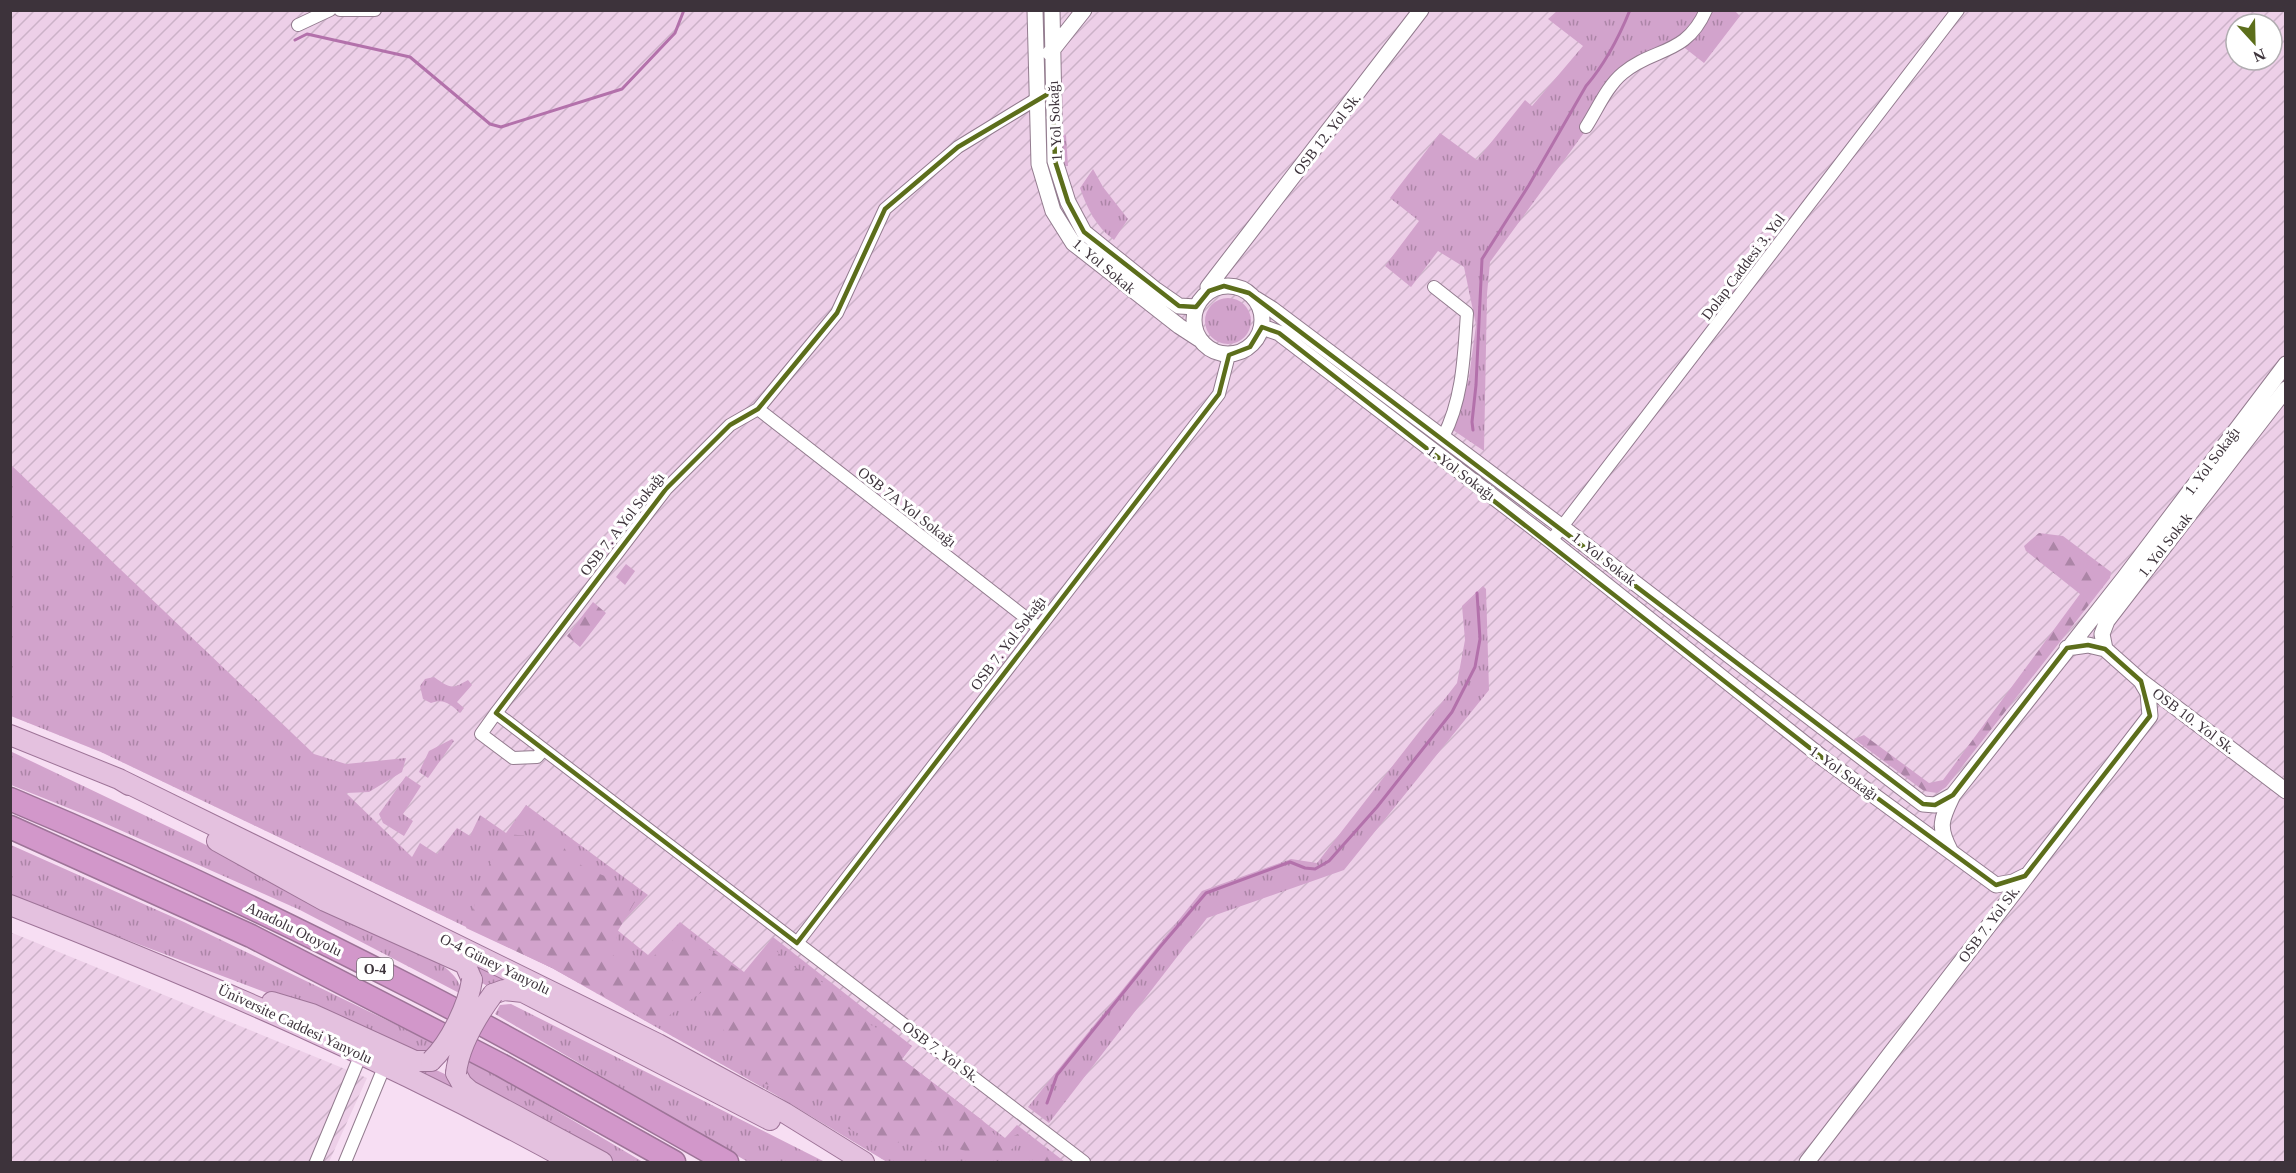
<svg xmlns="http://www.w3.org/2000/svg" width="2296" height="1173" font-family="'Times New Roman',serif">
	<defs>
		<pattern id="industrial-furrows" width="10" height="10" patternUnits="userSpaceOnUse" patternTransform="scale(1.5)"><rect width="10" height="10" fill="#edcfe8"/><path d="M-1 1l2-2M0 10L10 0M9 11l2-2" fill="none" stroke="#ccb2c8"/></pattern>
		<pattern id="grass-tufts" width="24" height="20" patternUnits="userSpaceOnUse" patternTransform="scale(1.5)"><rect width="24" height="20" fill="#d2a3cc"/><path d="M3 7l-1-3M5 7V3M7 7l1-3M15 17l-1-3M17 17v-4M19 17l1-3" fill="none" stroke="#ac85a7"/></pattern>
		<pattern id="forest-firs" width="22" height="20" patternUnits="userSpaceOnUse" patternTransform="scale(1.5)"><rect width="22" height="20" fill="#d2a3cc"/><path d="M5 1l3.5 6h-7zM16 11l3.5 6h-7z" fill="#ac85a7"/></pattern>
	</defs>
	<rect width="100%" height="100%" fill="#f7def3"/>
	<path fill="url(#industrial-furrows)" fill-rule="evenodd" d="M10,11h2275v1151h-1398l-111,-67 -224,-127 -451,-216 -90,-36zM2236,24h36v36h-36z
		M10,932l357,146 -38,84h-318z"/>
	<path fill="url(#grass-tufts)" d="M1734,10l6,6 -36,47 -23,-18 -52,26 -139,191 -3,32 -3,157 -31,-21 16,-52 7,-53 -12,-58 -26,-16 -27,36 -26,-21 34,-45 -29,-23 50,-65 37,27 48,-60 7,6 51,-60 -35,-27 9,-8z
		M1061,135h5l2,31h-4z
		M1093,169l10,18 25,32 -14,21c-18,-13 -27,-32 -34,-52z
		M1205 321a23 23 0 1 1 46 0a23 23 0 1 1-46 0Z
		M10,464l304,290 32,10 60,-6 -4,14 -33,20 -23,1 66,64 8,-14 17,11 20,-26 13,8 10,-21 26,18 20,-28 122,90 -32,34 32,26 32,-33 64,50 29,-35 139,109 -10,13 103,79 12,-13 48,37h-178l-111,-67 -224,-127 -451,-216 -90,-36z
		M1483,586l3,3 3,101 -145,180 -137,48 -158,205 -21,-16 174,-216 89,-32 26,4 140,-180 8,-43 -3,-34z
		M434,677c16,11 17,13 34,3l4,5 -15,17 7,6 -4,5c-10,-9 -16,-15 -29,-10l-8,-4 -3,-13 5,-7z
		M452,739l2,2 -26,37 -9,-6 10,-21z
		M10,751l180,86 240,120c16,11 29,18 33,38l-163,-85 -207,-92 -82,-33z
		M406,776l15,10 -18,28 10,7 -9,15 -21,-13 -4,-9z
		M11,845l173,77 248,120 3,3 -2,6 -15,3 -156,-63 -251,-95z
		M469,957l44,25 -26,4 -9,-6z
		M511,1004l10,5 304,153h-77l-253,-148 5,-9z
		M469,1059l174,103h-37l-135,-80 -5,-14z
		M434,1069l15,7 7,16 -40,-21z"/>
	<path fill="url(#forest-firs)" d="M2039,533l24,3 48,36 -1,6 -164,209 -9,6 -13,-2 -70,-52 10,-4 65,48 14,-3 137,-186 -54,-43 -2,-5z
		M626,564l9,7 -10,14 -9,-8z
		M593,602l13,11 -26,34 -13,-11z
		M506,834l52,4c5,7 10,18 17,23 23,17 41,12 61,39l-20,34 2,10 -9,5 10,14 10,-9 20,6 29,-24 10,-1 61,42 6,-4 6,-14 14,-10 14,16 25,11 43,33 10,14 45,23 -10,13 80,61 19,22 17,-8 5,6 -25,20c-33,-5 -80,-34 -110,-12l-45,-22 -6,-28 -72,-14 -59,-77v-18l-50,36 -104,-57 -86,-40 6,-13 9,-35z
		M1039,1150l19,12h-27z"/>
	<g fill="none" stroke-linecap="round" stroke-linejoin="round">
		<path stroke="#b371ab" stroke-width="3" d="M295,40l12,-6 103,23 80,67 11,3 121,-38 53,-56 9,-23
			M1473,430l-1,-8 4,-37 6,-126 47,-74 57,-99c19,-22 33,-49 44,-76
			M1047,1103l10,-28 103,-128 46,-54 84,-31 15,6 10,1 14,-8 48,-54 75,-95 23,-45 5,-28 -3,-46"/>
		<defs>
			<path id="minor" d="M340,10h35
				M298,25l32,-15
				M1586,127c11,-17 21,-41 37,-54 31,-26 63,-17 83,-63
				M1434,287l33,26c-3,42 -4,86 -24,124
				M758,409l281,219
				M1551,541l407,-531
				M496,713l170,-224 64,-64 28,-16 79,-96 48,-104 73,-62 85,-52
				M543,750l-6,7 -24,1 -32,-24 15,-21 588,449
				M797,943l422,-549 10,-39
				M316,1162l45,-108
				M345,1162l40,-97"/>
			<path id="tertiary" d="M1035,10l4,154 14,47 20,32 106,83 20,13
				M1052,10l3,151 13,41 16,30 26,21 46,37 23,16 17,1
				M1050,53l34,-43
				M1194 320a34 34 0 1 1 68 0a34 34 0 1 1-68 0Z
				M1209,291l-1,-4 213,-277
				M1256,299l16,10 290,218 361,277 12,1 18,-10
				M1262,327l17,6 272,208 273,218 172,126 17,-3 12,-6
				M2067,648l21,-3 17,4 36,32 145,110
				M2105,649l-3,-15 5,-13 179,-232
				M1950,850c-13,-24 -8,-32 3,-55l171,-217 162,-214
				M1807,1162l343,-446 -2,-23 -7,-12"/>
			<path id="primary" d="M10,735l109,44 10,6
				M119,779l539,265 127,69 79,49
				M217,841l108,60 140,63 7,16
				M10,905c192,75 382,157 562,257
				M493,994l11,-4 19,2 247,128
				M272,1002l40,12 103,47h16
				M456,1073l6,11 8,7 132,71"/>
			<path id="motorway" d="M10,799c136,57 269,120 399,187 108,55 212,116 318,176
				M10,827l241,109 250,129 173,97"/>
		</defs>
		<use href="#minor" stroke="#937c8f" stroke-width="14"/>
		<use href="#tertiary" stroke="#937c8f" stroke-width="17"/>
		<use href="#primary" stroke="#9e7498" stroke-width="22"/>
		<use href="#motorway" stroke="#9e7498" stroke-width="25"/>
		<use href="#minor" stroke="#fff" stroke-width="12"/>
		<use href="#tertiary" stroke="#fff" stroke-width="15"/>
		<use href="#primary" stroke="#e4c1df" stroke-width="20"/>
		<use href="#motorway" stroke="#d297ca" stroke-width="22"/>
		<defs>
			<path id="primary-bridge" d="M431,1061c19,-18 37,-55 41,-81
				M456,1073c3,-27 21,-57 37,-79"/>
		</defs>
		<use href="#primary-bridge" stroke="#9e7498" stroke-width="22" stroke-linecap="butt"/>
		<use href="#primary-bridge" stroke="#e4c1df" stroke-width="20"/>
	</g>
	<path fill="none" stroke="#5c6e1b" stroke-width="4.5" stroke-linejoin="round" d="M1053,91l2,70 13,41 16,30 95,74 17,1 13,-16 15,-5 25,7 674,511 12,1 18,-10 114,-147 21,-3 17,4 36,32 9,35 -125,160 -29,9 -172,-126 -545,-426 -17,-6 -12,20 -21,8 -10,39 -422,549 -301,-230 170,-224 64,-64 28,-16 79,-96 48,-104 73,-62z"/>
	<g text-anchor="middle" stroke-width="6" stroke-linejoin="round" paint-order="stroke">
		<rect fill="#fff" stroke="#777076" stroke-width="1.5" x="357" y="958" width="36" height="22" rx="4.5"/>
		<g font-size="14" font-weight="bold" fill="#3d333b">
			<text x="375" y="974">O-4</text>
		</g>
		<g font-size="15" fill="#3d333b" stroke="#fff">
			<text transform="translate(1055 121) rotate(-93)" y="5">1. Yol Sokağı</text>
			<text transform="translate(1327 134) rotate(-52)" y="5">OSB 12. Yol Sk.</text>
			<text transform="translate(1104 266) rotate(40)" y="5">1. Yol Sokak</text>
			<text transform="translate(1743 267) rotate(-53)" y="5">Dolap Caddesi 3. Yol</text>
			<text transform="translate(2212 461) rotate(-53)" y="5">1. Yol Sokağı</text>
			<text transform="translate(1461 473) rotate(37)" y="5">1. Yol Sokağı</text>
			<text transform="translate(907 507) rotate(38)" y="5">OSB 7A Yol Sokağı</text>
			<text transform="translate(622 524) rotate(-52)" y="5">OSB 7. A Yol Sokağı</text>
			<text transform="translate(2165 545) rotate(-52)" y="5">1. Yol Sokak</text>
			<text transform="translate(1604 559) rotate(38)" y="5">1. Yol Sokak</text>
			<text transform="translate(1008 643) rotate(-53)" y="5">OSB 7. Yol Sokağı</text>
			<text transform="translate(2194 721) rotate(37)" y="5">OSB 10. Yol Sk.</text>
			<text transform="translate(1844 773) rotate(36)" y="5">1. Yol Sokağı</text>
			<text transform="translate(1989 924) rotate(-53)" y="5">OSB 7. Yol Sk.</text>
			<text transform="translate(294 929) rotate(26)" y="5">Anadolu Otoyolu</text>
			<text transform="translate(495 964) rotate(26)" y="5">O-4 Güney Yanyolu</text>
			<text transform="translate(295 1024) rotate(25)" y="5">Üniversite Caddesi Yanyolu</text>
			<text transform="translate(941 1052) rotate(37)" y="5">OSB 7. Yol Sk.</text>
		</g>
	</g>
	<rect width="2296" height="1173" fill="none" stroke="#3d333b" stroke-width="24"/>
	<g transform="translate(2254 42) rotate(158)"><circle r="28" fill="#ffffff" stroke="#b1adb1" stroke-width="1.5"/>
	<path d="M0-4.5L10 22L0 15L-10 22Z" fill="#5c6e1b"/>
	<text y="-9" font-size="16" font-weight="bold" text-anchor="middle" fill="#3d333b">N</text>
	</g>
</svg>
